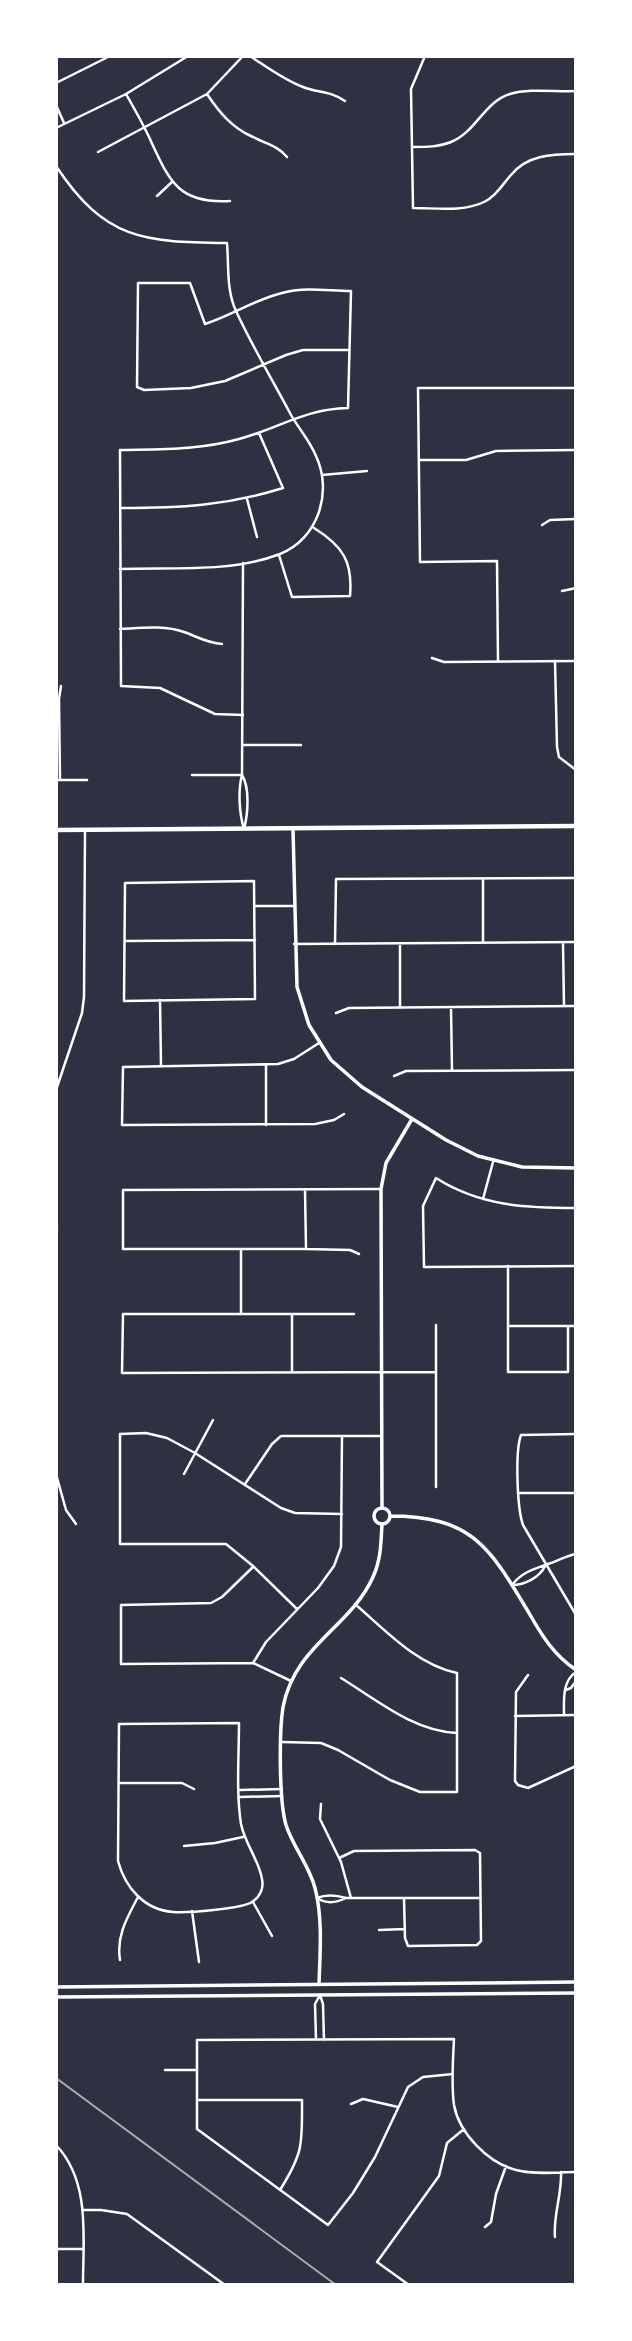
<svg xmlns="http://www.w3.org/2000/svg" width="632" height="2341" font-family="'Noto Sans',sans-serif">
	<rect width="100%" height="100%" fill="#2d3142"/>
	<g fill="none" stroke-linecap="round" stroke-linejoin="round">
		<path stroke="#fff" stroke-width="2.5" d="M250,56c17,11 34,24 53,31 15,6 28,4 42,14
			M425,56l-14,33 2,119c22,0 51,4 71,-6 12,-6 18,-17 27,-27 16,-20 41,-21 65,-21
			M56,83l54,-27
			M126,94c8,14 16,28 23,43 20,43 28,67 81,64
			M207,94c12,18 25,34 46,43 13,7 24,8 34,20
			M56,105l8,18
			M56,128l70,-34 62,-38
			M413,147c13,0 26,0 38,-5 25,-10 33,-40 59,-48 20,-6 45,-2 66,-3
			M98,152l109,-58 36,-38
			M56,166c49,74 87,76 171,77 2,23 -1,46 9,68 16,35 37,70 55,104 8,14 19,26 25,41 17,36 2,83 -36,98 -49,19 -109,13 -160,15
			M157,196l15,-14
			M420,460h46l30,-9 80,-1
			M322,475l45,-4
			M247,499l10,38
			M120,508c60,0 105,-2 163,-20l-24,-55
			M542,525l8,-5 26,-1
			M279,555l13,42 58,-1c3,-34 -7,-50 -36,-68
			M562,591l14,-3
			M120,629c21,-1 44,-4 64,3 14,5 23,11 38,12
			M432,658l12,4 132,-1
			M498,661l-1,-100 -77,1 -2,-174h158
			M555,661l2,86 2,10 17,13
			M243,715l-28,-1 -55,-26 -39,-2 -1,-236c40,-1 80,0 119,-11 41,-11 65,-30 109,-31l3,-117c-21,0 -45,-4 -65,1 -29,6 -53,23 -81,32l-15,-41h-52l-1,104 7,3 47,-2 34,-7 61,-26 17,-5h46
			M243,745h58
			M192,775h50l1,-212
			M242,775c8,13 6,39 2,54 -5,-16 -6,-39 -2,-54z
			M56,780h31
			M60,780l-1,-81 2,-13
			M483,880v63
			M254,881l1,118 -131,2 1,-118z
			M255,906h39
			M125,941l130,-1
			M563,943l1,63
			M294,944l282,-2
			M335,944l1,-65 240,-1
			M160,1000l1,66
			M451,1007l1,63
			M400,1008v-64
			M336,1013l13,-5 227,-2
			M319,1043l-25,16 -16,5 -155,3 -1,58 193,-1 19,-4 10,-6
			M394,1076l12,-5 170,-1
			M56,1090l26,-77 2,-16 1,-167
			M266,1125v-60
			M305,1190l1,59
			M483,1199l10,-37
			M576,1208c-50,0 -96,-2 -140,-30l-13,28 1,61 152,-1
			M56,1228h1
			M359,1254l-9,-4 -44,-1h-183v-59l258,-1
			M508,1266v106h60v-46
			M241,1314v-64
			M292,1314v58
			M354,1314h-231l-1,59 314,-1
			M436,1325v162
			M509,1326h67
			M576,1434l-55,1c-6,16 -4,73 2,90l53,90
			M56,1474l10,36 10,14
			M184,1474l29,-54
			M245,1484l27,-40 9,-8h100
			M519,1493h57
			M253,1567l-31,30 -11,6 -90,2v59l132,-1 38,18
			M512,1585c10,-13 22,-16 36,-21 10,-3 17,-8 28,-10
			M512,1585c13,0 28,-8 33,-19
			M297,1609l-44,-43 -27,-22h-106v-110l26,-1 21,5 28,15 86,55 14,5 47,1
			M253,1663l13,-21 52,-54 16,-22 7,-19 1,-111
			M528,1675l-12,17 -1,89 3,4 10,3 48,-22
			M341,1678c36,22 72,53 116,55
			M566,1690l5,-2 5,-7
			M564,1715c0,-15 -2,-34 12,-43
			M515,1716l61,-1
			M239,1723c0,33 -3,69 2,101 4,20 18,36 21,55 2,9 -2,18 -10,23 -11,7 -65,11 -79,10 -29,-2 -48,-25 -55,-51l1,-137z
			M282,1742l39,1 17,7 52,30 30,12h37v-119c-40,-8 -72,-43 -102,-69
			M119,1783h63l12,6
			M240,1790l42,-1
			M240,1797l42,-1
			M321,1804l-1,15 21,43 10,36
			M184,1846l31,-3 28,-6
			M339,1858l15,-7 121,-1 5,3 1,88 -4,4 -69,1 -3,-8 -1,-40
			M317,1898c10,-4 19,-3 29,0h134
			M317,1898c9,6 19,5 29,0
			M253,1902l19,34
			M192,1911l7,51
			M379,1930l26,-1
			M120,1960c-4,-24 7,-42 18,-63
			M316,2039l-1,-35 5,-9 3,9 1,36
			M165,2070h32
			M453,2074l-30,3 -15,10 -33,70 -22,36 -25,32 -131,-96v-89l257,-1c-1,22 -3,45 0,66 5,28 34,58 62,65 19,5 41,2 60,2
			M197,2100h105c0,43 2,52 -22,90
			M351,2104l12,-5 35,8
			M56,2145c35,37 27,93 27,140
			M82,2210h19l26,4 98,71
			M485,2227l6,-5 5,-28 10,-28
			M555,2237c-2,-22 7,-42 6,-65
			M56,2249h27
			M409,2285l-32,-23 62,-86 8,-33 17,-14"/>
		<path stroke="#fff" stroke-width="3.5" d="M293,829l4,158 12,38 22,35 31,27 84,53 32,16 44,11 54,1
			M382,1508l-1,-319 5,-26 26,-44
			M374 1516a8 8 0 1 1 16 0a8 8 0 1 1-16 0Z
			M390,1516c83,0 100,32 139,97 13,23 25,42 47,57
			M319,1984c1,-31 4,-65 -4,-96 -6,-23 -22,-41 -29,-63 -7,-24 -7,-93 -3,-118 12,-62 67,-79 90,-130 8,-17 8,-35 9,-53"/>
		<path stroke="#fff" stroke-width="3.5" d="M56,1987l520,-5
			M56,1997l520,-4"/>
		<path stroke="#fff" stroke-width="4.5" d="M56,830l520,-4"/>
		<path stroke="#abadb3" stroke-width="2" d="M56,2078l280,207"/>
	</g>
	<rect width="632" height="2341" fill="none" stroke="#ffffff" stroke-width="116"/>
</svg>
